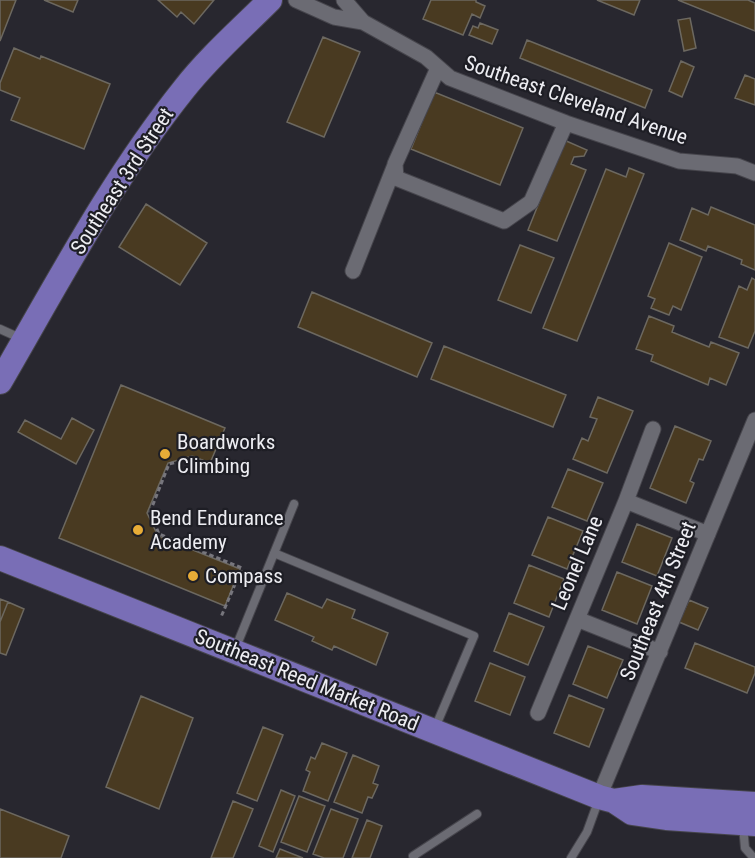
<svg xmlns="http://www.w3.org/2000/svg" width="755" height="858" font-family="'Roboto Condensed',sans-serif">
	<rect width="100%" height="100%" fill="#28272f"/>
	<path fill="#493a21" stroke="#6c6860" stroke-width="1.5" d="M0,0h16l-16,41z
		M44,0h34l-5,12z
		M158,0h56l-20,24 -13,-12 -4,5z
		M431,0h45v2l9,4 -5,12 -8,-4 -9,21 -40,-16z
		M597,0h43l-6,15z
		M678,0h70l7,3v28z
		M690,18l6,30 -12,3 -6,-31z
		M480,23l18,7 -6,14 -23,-9 4,-9 5,2z
		M323,37l37,15 -36,85 -37,-15z
		M527,40l125,50 -7,18 -125,-50z
		M14,48l26,11 1,-3 69,28 -26,65 -73,-29 9,-22 -20,-8v-7z
		M681,61l13,6 -12,30 -13,-6z
		M745,75l10,4v26l-20,-7z
		M434,92l89,36 -23,57 -89,-36z
		M564,140l23,10 -3,6 -10,1 -3,7 15,6 -29,71 -29,-11z
		M629,168l15,6 -67,167 -34,-13 63,-159 20,8z
		M146,204l61,39 -27,42 -61,-38z
		M711,207l44,18v45l-14,-6 1,-4 -34,-14 -2,5 -26,-11 12,-32 16,7z
		M669,243l33,14 -21,53 -8,-4 -4,9 -18,-7 4,-9 -7,-3z
		M520,245l34,13 -23,55 -33,-13z
		M752,278l3,2v51l-7,17 -29,-11 20,-51 8,4z
		M312,292l120,51 -15,34 -119,-50z
		M649,316l25,10 -2,6 37,15 2,-5 28,11 -13,32 -16,-7 -2,7 -57,-24 2,-6 -17,-6z
		M444,346l122,49 -13,32 -122,-48z
		M121,385l104,43 -15,35 -18,-7 -24,7 -21,50 11,23 82,33 -15,37 -166,-68z
		M598,397l35,14 -26,62 -34,-14 9,-21 6,3 9,-22 -7,-2z
		M72,418l22,12 -18,34 -58,-32 7,-12 36,19z
		M675,426l36,15 -8,19 -4,-1 -9,22 4,2 -8,20 -36,-15z
		M568,469l35,14 -16,38 -35,-14z
		M548,517l35,14 -16,38 -35,-14z
		M637,524l35,14 -15,38 -35,-14z
		M529,565l35,14 -15,38 -35,-14z
		M617,572l35,14 -15,38 -35,-14z
		M287,593l35,15 5,-9 28,11 -3,8 36,15 -12,32 -42,-19 -2,4 -20,-9 2,-4 -39,-17z
		M0,599l8,3 -8,20z
		M689,600l19,8 -10,22 -19,-8z
		M8,602l16,7 -18,46 -6,-2v-31z
		M509,613l35,14 -16,38 -34,-14z
		M695,643l60,24v6l-8,20 -62,-25z
		M588,646l35,14 -16,38 -34,-14z
		M490,663l35,14 -15,38 -35,-14z
		M569,695l35,14 -15,38 -35,-14z
		M141,696l52,22 -34,91 -53,-22z
		M263,727l20,8 -26,66 -20,-8z
		M322,743l25,10 -19,48 -25,-10 7,-19 -4,-2 5,-13 4,2z
		M353,755l26,11 -6,17 5,2 -6,13 -4,-1 -6,16 -28,-11z
		M281,790l14,6 -22,56 -14,-6z
		M299,796l26,10 -18,46 -26,-10z
		M233,801l20,8 -20,49h-22z
		M0,809l69,27 -8,22h-61z
		M331,809l27,10 -15,39h-19l-11,-4z
		M367,820l15,6 -12,32h-18z
		M280,849l23,9h-27z"/>
	<g fill="none" stroke-linecap="round" stroke-linejoin="round">
		<defs>
			<path id="service" d="M0,329l20,9
				M274,553l200,83 -39,92
				M236,647l58,-143
				M743,826l2,22 9,10
				M414,858l-1,-2 64,-42
				M571,858l16,-26 12,-33"/>
			<path id="minor" d="M296,0l38,17 29,5
				M344,0l19,22 63,35 24,21 116,45 113,38 58,5 18,7
				M438,68l-43,96 1,14 108,43 27,-19 35,-79
				M353,271l42,-106
				M626,501l82,33
				M577,619l83,33
				M538,713l88,-212 27,-72
				M599,797l156,-377"/>
			<path id="primary" d="M0,382c58,-100 112,-203 184,-293 25,-32 57,-60 86,-89
				M0,558l599,239 15,4 18,12 34,5 89,6
				M614,801l28,-4 113,7"/>
		</defs>
		<use href="#service" stroke="#46454c" stroke-width="10"/>
		<use href="#minor" stroke="#46454c" stroke-width="17"/>
		<use href="#primary" stroke="#46454c" stroke-width="26"/>
		<path stroke="#77767d" stroke-width="3" stroke-dasharray="4.5 3" stroke-linecap="butt" d="M210,464l-18,-6 -23,6 -19,48 9,22 83,34 -21,49"/>
		<use href="#service" stroke="#6b6b73" stroke-width="8"/>
		<use href="#minor" stroke="#6b6b73" stroke-width="15"/>
		<use href="#primary" stroke="#796eb6" stroke-width="24"/>
	</g>
	<g fill="#e7ac37" stroke="#1e1e25" stroke-width="2">
		<circle cx="165" cy="454" r="6"/>
		<circle cx="138" cy="530" r="6"/>
		<circle cx="193" cy="576" r="6"/>
	</g>
	<g text-anchor="middle" stroke-width="4.5" stroke-linejoin="round" paint-order="stroke">
		<g font-size="21" fill="#ededf2" stroke="#1e1e25">
			<text transform="translate(576 100) rotate(19)" y="7">Southeast Cleveland Avenue</text>
			<text transform="translate(122 181) rotate(-57)" y="7">Southeast 3rd Street</text>
			<text transform="translate(577 563) rotate(-67)" y="7">Leonel Lane</text>
			<text transform="translate(658 601) rotate(-68)" y="7">Southeast 4th Street</text>
			<text transform="translate(307 680) rotate(22)" y="7">Southeast Reed Market Road</text>
		</g>
		<g font-size="21" fill="#ededf2" stroke="#1e1e25" text-anchor="start">
			<text x="177" y="449">Boardworks<tspan x="177" dy="24">Climbing</tspan></text>
			<text x="150" y="525">Bend Endurance<tspan x="150" dy="24">Academy</tspan></text>
			<text x="205" y="583">Compass</text>
		</g>
	</g>
</svg>
